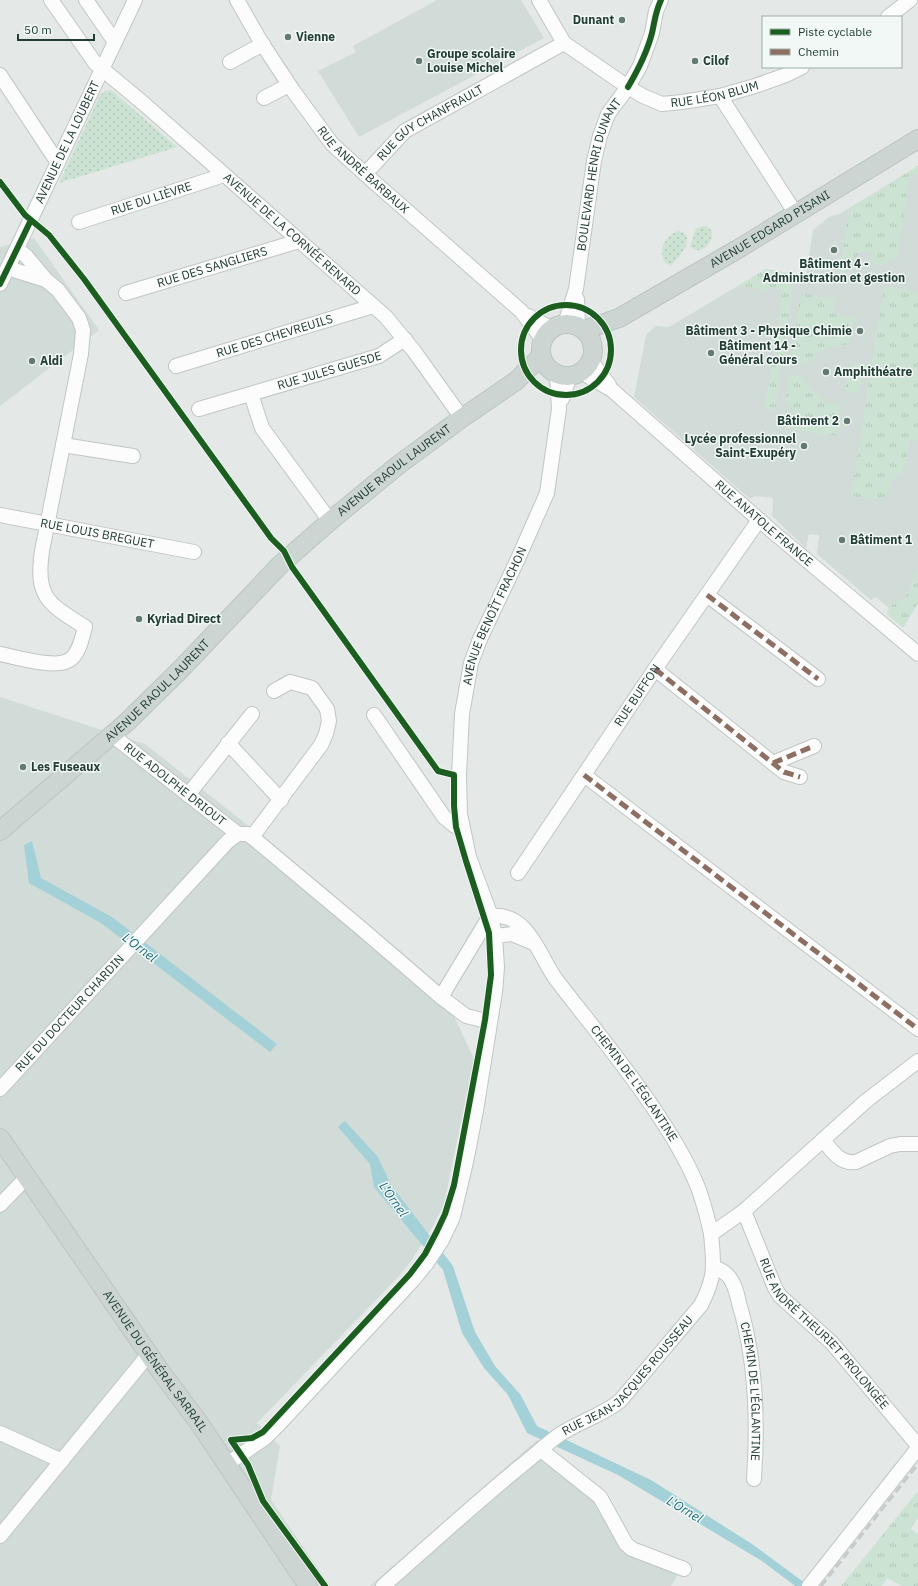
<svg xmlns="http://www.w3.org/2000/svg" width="918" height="1586" font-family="'IBM Plex Sans',sans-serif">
	<defs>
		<pattern id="grass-tufts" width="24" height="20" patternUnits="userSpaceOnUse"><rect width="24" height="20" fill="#cce3d3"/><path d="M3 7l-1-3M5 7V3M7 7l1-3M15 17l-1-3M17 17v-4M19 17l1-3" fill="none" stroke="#afc4b6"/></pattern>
		<pattern id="park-dots" width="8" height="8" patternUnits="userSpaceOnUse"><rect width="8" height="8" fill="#cce3d3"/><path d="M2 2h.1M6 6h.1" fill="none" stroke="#afc4b6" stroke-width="1.8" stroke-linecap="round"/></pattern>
	</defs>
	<rect width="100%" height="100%" fill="#e4e9e7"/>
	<path fill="#d1dbd7" d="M437,0h84l23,38 -185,99 -41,-66 38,-19 -3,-6z
		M918,166v437l-15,25 -16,-14 2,-6 -13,-11 -5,3 -54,-46 2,-19 -10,-1 -3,14 -34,-32 1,-18 -18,-2 -5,3 -116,-102 12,-62 10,-9 13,1 97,-58 40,7 7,-46 16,-13 12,-4z
		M34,238l65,92 -99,76v-159z
		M0,697l145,47 148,117 146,123 35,75 -30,145 -11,22 -22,35 -13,16 -141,146 23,23 -9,54 59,86h-330z
		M537,1440l35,31 52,67 59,28 -12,20h-301z"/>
	<path fill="url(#grass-tufts)" d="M918,166v8l-8,-1 -12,85 -8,5 -14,3 -5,-6 -2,-7 -9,-1 -21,26 8,-55 5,-16z
		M766,269l29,5 -20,136 -10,-2 18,-118 -15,-3 -1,4 -28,-6z
		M884,286l34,5v150l-8,-1 -4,22 -5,10 -9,8 -6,15 -6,5 -29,-4z
		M806,294l29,5 -2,15 21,3 -5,27c-20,4 -30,3 -41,21l-17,-3 9,-63z
		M849,363l15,2 -5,29 -14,-3z
		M789,374l15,3c9,18 16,24 36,28l-4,31 -44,-7 2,-19 -9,-7z
		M918,569v34l-15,25 -16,-14 5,-10 14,-6z
		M918,1491v26l-7,12 7,5v52h-16l-15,-8 -5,8h-41z"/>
	<path fill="url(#park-dots)" d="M111,90l66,57 -118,36 41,-88 5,-4z
		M702,226c23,1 1,36 -12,20l6,-17z
		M678,231c20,4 2,26 -7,34l-6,-2c-7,-14 -1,-26 13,-32z"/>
	<path fill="#a4d1d8" d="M32,841l9,37 71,39 165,127 -7,8 -169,-129 -72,-40 -5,-38z
		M345,1121l33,36 13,28 62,81 22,66 20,34 25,28 17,32 114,54 101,64 57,42h-14l-33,-25 -144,-86 -91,-42 -19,-38 -24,-27 -22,-35 -19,-63 -69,-83 -4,-23 -32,-37z"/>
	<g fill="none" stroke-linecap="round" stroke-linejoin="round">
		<defs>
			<g id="minor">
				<path id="s1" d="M51,0l44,63 48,40 243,214 28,34 48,67"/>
				<path d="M86,0l29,42"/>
				<path id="s2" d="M237,0l24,42 33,50 38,52 42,38 147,129 22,29"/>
				<path id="s3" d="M539,0l25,43 64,44 15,9 19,8 20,-2 38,-6 35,-10 31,-11 16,-8"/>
				<path d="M888,17l22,-17"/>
				<path d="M230,62l33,-18"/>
				<path d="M0,75l58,88"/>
				<path d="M720,96l76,118"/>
				<path d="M264,98l25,-13"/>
				<path id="s4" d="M365,174l40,-43 159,-88"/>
				<path id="s5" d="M79,222l145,-47"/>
				<path d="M8,267l9,4 29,9"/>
				<path id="s6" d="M0,284l135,-284"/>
				<path id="s7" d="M126,293l173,-52"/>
				<path d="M577,299l1,28"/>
				<path d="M528,316l24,13"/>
				<path id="s8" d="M565,324l11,-35 18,-128 6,-25 8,-22 20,-27 12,-21 12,-33 4,-22 5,-11"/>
				<path d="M591,361l18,24"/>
				<path id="s9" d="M176,366l197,-60"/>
				<path id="s10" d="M581,372l31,18 161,142 145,122"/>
				<path d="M251,394l11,34 68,93"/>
				<path d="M562,399l8,-23"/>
				<path id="s11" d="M199,409l180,-53 26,-17"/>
				<path d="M63,445l70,11"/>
				<path id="s12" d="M0,515l194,37"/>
				<path d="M707,595l111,84"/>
				<path d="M0,654c17,3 59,17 72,4 8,-8 10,-20 13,-31 -36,-23 -50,-29 -43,-76l39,-197 2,-24 -4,-12 -21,-28 -12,-10 -20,-24 -9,-7"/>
				<path d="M655,669l129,103 16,5"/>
				<path d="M374,715l70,102 11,9 7,2"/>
				<path id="s13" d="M112,735l126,99"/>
				<path d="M228,743l53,57"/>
				<path d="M773,763l41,-17"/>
				<path d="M584,775l334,254"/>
				<path d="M188,795l64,-81"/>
				<path d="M238,834h10l4,3 110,92 79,68 25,19 16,4h8"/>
				<path d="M252,837l69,-92 5,-11 3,-13 -2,-12 -15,-21 -22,-6 -16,9"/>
				<path id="s14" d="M518,873l137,-204 104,-149"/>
				<path id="s15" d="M491,916c39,-4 48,42 67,66 34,44 70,87 100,133 16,24 31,49 41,75 5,15 9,29 12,44"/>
				<path d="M495,936l17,-2 22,9"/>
				<path d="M441,997l50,-83"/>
				<path id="s16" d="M0,1089l228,-248 10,-7"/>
				<path d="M823,1140c9,11 17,24 33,22l34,-16 10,-2h18"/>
				<path d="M0,1205l27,-28"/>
				<path id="s17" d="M744,1211l31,77 5,8 52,47 83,99 3,6"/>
				<path id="s18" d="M714,1267c6,3 12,5 15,10 6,7 8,17 10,26 17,56 19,118 15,176"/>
				<path d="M0,1433l62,28"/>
				<path d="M541,1450l59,47 26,47 6,5 52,20"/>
				<path id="s19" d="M227,1464l38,-26 14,-14 134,-144 13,-16 16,-24 11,-23 13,-55 10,-51 19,-119 2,-25 -2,-31 -4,-20 -22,-59 -9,-43 -1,-38 3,-62 9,-51 9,-24 37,-78 30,-68 12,-84 -2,-34"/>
				<path d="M0,1536l149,-182"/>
				<path id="s20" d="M383,1586c46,-40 91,-82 138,-120 13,-10 25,-22 38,-31 19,-13 42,-19 61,-34l81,-96c15,-29 13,-40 10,-71l33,-23 122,-110 52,-40"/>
				<path d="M809,1586l109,-138"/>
			</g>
			<g id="major">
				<circle cx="567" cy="350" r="26"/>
				<path id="s21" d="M584,330l35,-12 119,-69 180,-110"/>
				<path id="s22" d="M0,831l127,-109 54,-53 99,-104 50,-44 67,-55 65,-48 54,-37 25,-25"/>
				<path id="s23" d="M0,1138l161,234 38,51 109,163"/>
			</g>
		</defs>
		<use href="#minor" stroke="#c1c6c4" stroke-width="16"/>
		<use href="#major" stroke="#bcc5c2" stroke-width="20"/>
		<use href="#minor" stroke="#fbfcfb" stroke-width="14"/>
		<use href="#major" stroke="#cdd5d3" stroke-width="18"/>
		<path stroke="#c6cac9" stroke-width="3" stroke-dasharray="8 4" stroke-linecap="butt" d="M821,1586l97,-122"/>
		<path stroke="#8d6e63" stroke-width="5" stroke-dasharray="10 5" stroke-linecap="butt" d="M707,595l111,84
			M655,669l129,103 16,5
			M773,763l41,-17
			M584,775l334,254"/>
		<defs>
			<path id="cycleway" d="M628,87c10,-17 19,-34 24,-54 3,-13 3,-20 9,-33
				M0,182l25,33 24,20 35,44 187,259 13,13 8,16 146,204 16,4v31l2,21 10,34 23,72 2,42 -6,45 -31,165 -9,29 -8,17 -12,23 -15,20 -147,158 -11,6 -21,2 17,25 15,36 62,85
				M0,284l31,-64
				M521 350a45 45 0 1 1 90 0a45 45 0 1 1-90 0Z"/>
		</defs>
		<use href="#cycleway" stroke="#f2f8f5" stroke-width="8"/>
		<use href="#cycleway" stroke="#1b5e20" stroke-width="6"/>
	</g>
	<g fill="#657973" stroke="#f2f8f5" stroke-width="1.5">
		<circle cx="622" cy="20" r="4"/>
		<circle cx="288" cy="37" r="4"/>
		<circle cx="419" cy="61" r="4"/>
		<circle cx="695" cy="61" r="4"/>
		<circle cx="834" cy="250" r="4"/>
		<circle cx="860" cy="331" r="4"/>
		<circle cx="711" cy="353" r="4"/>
		<circle cx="32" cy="361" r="4"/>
		<circle cx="826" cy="372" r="4"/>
		<circle cx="847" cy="421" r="4"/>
		<circle cx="804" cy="446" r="4"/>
		<circle cx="842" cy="540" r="4"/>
		<circle cx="139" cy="619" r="4"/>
		<circle cx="23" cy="767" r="4"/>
	</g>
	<g text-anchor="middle" stroke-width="3" stroke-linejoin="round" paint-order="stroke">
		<g font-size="12" font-weight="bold" fill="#213d35" stroke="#f2f8f5" text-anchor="start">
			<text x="614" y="24" text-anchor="end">Dunant</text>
			<text x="296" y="41">Vienne</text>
			<text x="427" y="58">Groupe scolaire<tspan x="427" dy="14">Louise Michel</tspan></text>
			<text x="703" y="65">Cilof</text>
			<text x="834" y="268" text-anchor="middle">Bâtiment 4 -<tspan x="834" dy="14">Administration et gestion</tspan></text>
			<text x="852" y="335" text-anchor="end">Bâtiment 3 - Physique Chimie</text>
			<text x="719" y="350">Bâtiment 14 -<tspan x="719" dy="14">Général cours</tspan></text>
			<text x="40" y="365">Aldi</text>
			<text x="834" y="376">Amphithéatre</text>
			<text x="839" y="425" text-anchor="end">Bâtiment 2</text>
			<text x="796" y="443" text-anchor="end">Lycée professionnel<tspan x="796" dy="14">Saint-Exupéry</tspan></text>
			<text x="850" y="544">Bâtiment 1</text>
			<text x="147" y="623">Kyriad Direct</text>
			<text x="31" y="771">Les Fuseaux</text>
		</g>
		<g font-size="12" fill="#213d35" stroke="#f2f8f5">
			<text dy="4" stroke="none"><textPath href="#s3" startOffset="219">RUE LÉON BLUM</textPath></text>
			<text dy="4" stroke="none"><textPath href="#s4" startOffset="84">RUE GUY CHANFRAULT</textPath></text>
			<text dy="4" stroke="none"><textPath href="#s6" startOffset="157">AVENUE DE LA LOUBERT</textPath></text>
			<text dy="4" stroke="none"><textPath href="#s2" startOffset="213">RUE ANDRÉ BARBAUX</textPath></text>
			<text dy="4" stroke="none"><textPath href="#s8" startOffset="154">BOULEVARD HENRI DUNANT</textPath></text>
			<text dy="4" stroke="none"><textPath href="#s5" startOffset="76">RUE DU LIÈVRE</textPath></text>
			<text dy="4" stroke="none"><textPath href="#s21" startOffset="212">AVENUE EDGARD PISANI</textPath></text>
			<text dy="4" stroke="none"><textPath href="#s1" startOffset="338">AVENUE DE LA CORNÉE RENARD</textPath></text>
			<text dy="4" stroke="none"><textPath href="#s7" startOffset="90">RUE DES SANGLIERS</textPath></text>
			<text dy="4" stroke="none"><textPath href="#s9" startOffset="103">RUE DES CHEVREUILS</textPath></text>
			<text dy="4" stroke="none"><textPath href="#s11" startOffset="136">RUE JULES GUESDE</textPath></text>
			<text dy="4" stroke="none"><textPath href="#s22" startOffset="535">AVENUE RAOUL LAURENT</textPath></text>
			<text dy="4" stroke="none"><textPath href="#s10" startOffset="238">RUE ANATOLE FRANCE</textPath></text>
			<text dy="4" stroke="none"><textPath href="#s12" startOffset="99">RUE LOUIS BREGUET</textPath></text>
			<text dy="4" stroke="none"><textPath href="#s19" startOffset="954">AVENUE BENOÎT FRACHON</textPath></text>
			<text dy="4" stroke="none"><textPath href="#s22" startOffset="211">AVENUE RAOUL LAURENT</textPath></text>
			<text dy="4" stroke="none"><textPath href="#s14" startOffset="214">RUE BUFFON</textPath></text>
			<text dy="4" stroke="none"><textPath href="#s13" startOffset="80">RUE ADOLPHE DRIOUT</textPath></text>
			<text dy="4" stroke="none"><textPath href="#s16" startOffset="103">RUE DU DOCTEUR CHARDIN</textPath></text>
			<text dy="4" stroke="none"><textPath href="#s15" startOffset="227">CHEMIN DE L'ÉGLANTINE</textPath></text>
			<text dy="4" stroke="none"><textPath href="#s17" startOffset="149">RUE ANDRÉ THEURIET PROLONGÉE</textPath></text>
			<text dy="4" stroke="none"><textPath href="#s23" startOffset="272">AVENUE DU GÉNÉRAL SARRAIL</textPath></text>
			<text dy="4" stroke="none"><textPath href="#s20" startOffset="324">RUE JEAN-JACQUES ROUSSEAU</textPath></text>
			<text dy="4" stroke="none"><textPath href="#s18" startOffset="136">CHEMIN DE L'ÉGLANTINE</textPath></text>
		</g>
		<g font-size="13" font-style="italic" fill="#1a6b7a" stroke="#f2f8f5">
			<text transform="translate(140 947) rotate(37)" y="5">L'Ornel</text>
			<text transform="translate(394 1199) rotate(55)" y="5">L'Ornel</text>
			<text transform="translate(685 1509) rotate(31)" y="5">L'Ornel</text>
		</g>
	</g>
	<rect x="762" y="16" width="140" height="52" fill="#f2f8f5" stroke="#9eada8"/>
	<rect x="770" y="29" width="20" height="6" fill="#1b5e20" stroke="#9eada8"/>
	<text x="798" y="36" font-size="12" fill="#213d35">Piste cyclable</text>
	<rect x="770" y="49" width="20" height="6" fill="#8d6e63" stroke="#9eada8"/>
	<text x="798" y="56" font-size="12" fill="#213d35">Chemin</text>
	<path d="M18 34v6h76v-6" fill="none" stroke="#213d35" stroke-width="2"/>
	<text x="24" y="34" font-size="12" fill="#213d35" stroke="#f2f8f5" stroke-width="3" paint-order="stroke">50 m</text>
</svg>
